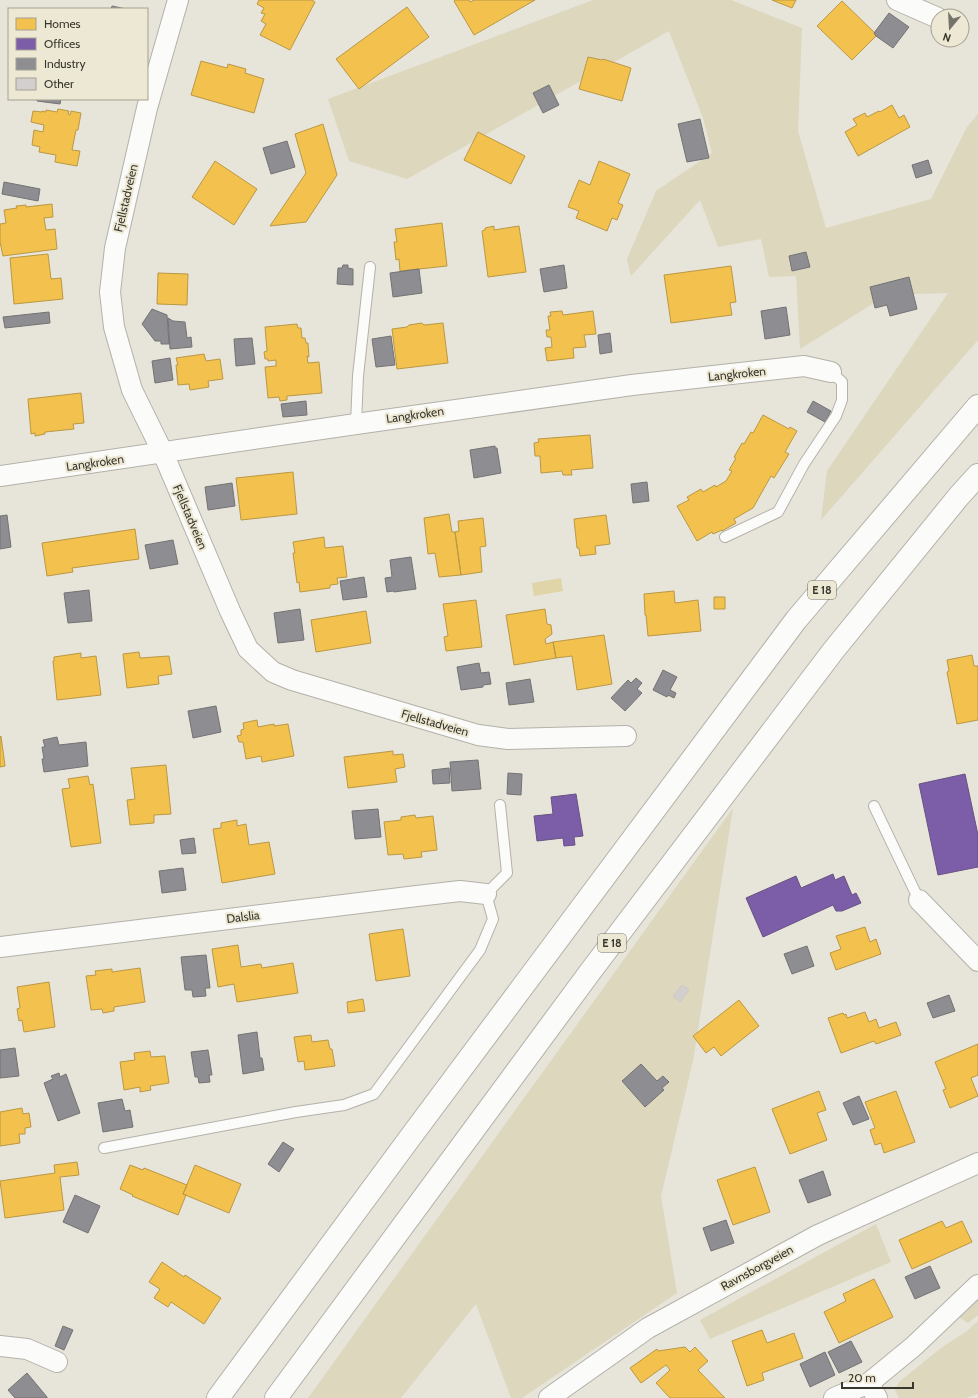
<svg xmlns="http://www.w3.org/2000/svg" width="978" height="1398" font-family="Cabin,sans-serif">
	<rect width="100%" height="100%" fill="#e7e4d9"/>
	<path fill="#ddd7be" d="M593,0h138l71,28 -4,103 28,97 105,-29 36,-72 11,-13v226l-157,180 6,-49 121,-178 -61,2 -87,54 -4,-73 -27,1 -8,-38 -43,8 -18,-47 -69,76 -4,-17 29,-68 56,-38 -9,-35 -34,-87 -262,148 -58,-18 -21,-62z
		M733,808l-40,253 -32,135 16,97 -155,105h-11l-35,-94 -75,94h-93z
		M876,1224l15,38 -181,77 -10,-19z
		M978,1298v17l-10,8 -9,-6z
		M978,1321v73l-12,4h-67l-4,-8 4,-8 42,-34 26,-17z"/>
	<path fill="#dfd5a9" d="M561,578l2,13 -29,5 -2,-13z"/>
	<path fill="#f2c14e" stroke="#ba9844" d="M259,0h53l3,2 -25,48 -30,-15 6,-11 -5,-3 4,-7 -4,-1 3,-5 -7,-4z
		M455,0h14l1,2 4,-2h61l-61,35 -20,-34z
		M772,0h24l-4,8z
		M842,1l35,34 -25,25 -35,-34z
		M407,7l22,30 -70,52 -23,-30z
		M588,57l14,3 1,-1 28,9 -9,33 -43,-12z
		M201,61l26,7 1,-4 18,5 -1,4 19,6 -10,34 -63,-18z
		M892,105l7,13 5,-3 6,12 -52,29 -13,-24 12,-7 -4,-6 12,-6 2,4 12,-6 1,1z
		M58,109l11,2 -1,3 2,1 1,-4 10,2 -3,17h-2l-4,20 8,1 -3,15 -22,-4 1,-7 -17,-3 1,-5 -8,-2 2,-15 9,2 1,-7 -13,-3 2,-11 9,1v-1l4,1v-2l11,2z
		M323,124l14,51 -31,47 -36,4 36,-53 -11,-39z
		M478,132l47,24 -14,28 -47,-24z
		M215,161l42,28 -23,36 -42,-28z
		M599,161l31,13 -12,29 5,2 -6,15 -5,-2 -5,13 -31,-13 3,-7 -11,-4 11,-27 11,5z
		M52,204l1,13 -9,1 2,12 9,-1 2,20 -54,7 -3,-14v-18l6,-1 -2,-13 13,-2 -1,-2 10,-1v2z
		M442,223l5,43 -47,5 -1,-12 -3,1 -2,-18h3l-2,-13z
		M494,226v4l25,-4 7,46 -38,5 -6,-46 3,-1v-2z
		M48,254l3,25 10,-1 2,21 -49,5 -4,-46z
		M731,266l5,36 -6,1 2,12 -61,8 -7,-48z
		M158,273l30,1 -1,31 -30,-1z
		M562,311l1,4 30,-4 3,23 -12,1 2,12 -13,1 1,10 -27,3 -2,-13 7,-1 -1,-10h-4l-1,-7h4l-2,-14h3l-1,-4z
		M422,323l2,2 19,-2 5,40 -51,6 -5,-40 15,-2 2,-2z
		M297,324l1,4h3l1,10h3l1,5h2l1,14 -2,-1 1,7 11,-1 3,31 -35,3v4l-7,1 -1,-4 -11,1 -3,-31 11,-1v-6l-8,1v-2h-3l-1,-7 3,-1 -2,-24z
		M204,354l2,7 14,-2 3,20 -15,2 1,6 -19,3 -1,-6 -11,1 -2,-20h2l-2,-7z
		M81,393l3,30 -11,1 1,5 -29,3v2l-10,2v-3l-4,1 -3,-35z
		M763,415l26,14 1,-2 7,4 -12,21 4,2 -15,24 -3,-2 -18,32 -19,11 2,4 -14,8v-1l-9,4 -1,-2 -15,9 -20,-35 12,-6 -2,-3 14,-8 2,3 12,-7 1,2 10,-6 6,-10 -3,-1 7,-12 -2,-1 8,-14 2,1 7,-12 2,1z
		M590,435l3,33 -22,2 1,5h-9l-1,-4 -21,2 -1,-17h-5l-1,-13 5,-1 -1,-3z
		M293,472l4,42 -56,6 -5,-42z
		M449,514l3,18h3l6,43 -22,2 -4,-24 -7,1 -4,-36z
		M606,515l4,29 -15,2 1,8 -16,2 -1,-8h-2l-3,-29z
		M483,518l3,28 -6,1 2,25 -21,3 -6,-43 4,-1 -1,-10z
		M135,529l4,30 -67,9 1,4 -26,4 -5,-33z
		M324,537l1,11 18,-2 4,31 -10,1 1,6 -8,1v3l-30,4 -1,-10 -2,1 -4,-30h2l-2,-11z
		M674,591l1,12 23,-3 3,31 -53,5 -2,-21h-1l-1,-21z
		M714,597h11v12h-11z
		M476,600l6,47 -36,4 -2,-14 4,-1 -5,-32z
		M545,609l2,15 4,1 1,9 -7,5 1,5 7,-2 3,16 -42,7 -8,-50z
		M366,611l5,32 -55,9 -5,-32z
		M604,635l8,49 -35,6 -5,-34 -16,2 -3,-16z
		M139,652l1,6 29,-2 3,18 -14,2 1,8 -32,4 -4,-34z
		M81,653v5l15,-2 5,39 -44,5 -4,-39h1v-4z
		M972,655l2,11h4v54l-21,4 -10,-52 2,-1 -2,-11z
		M257,720l1,7 16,-3v2l14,-2 6,32 -32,6 -1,-6 -15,3 -3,-17h-4l-2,-6 4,-1v-5l3,-1 -1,-6z
		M1,736l4,30 -5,1v-30z
		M393,751v4l10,-1 2,13 -10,2 2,13 -49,6 -4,-31z
		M166,765l5,49 -17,1v8l-24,2 -3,-25 8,-1 -4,-31z
		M88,776l2,9 3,-1 8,59 -30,4 -9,-58 8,-1 -2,-9z
		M415,815l1,3 17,-2 4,34 -16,2 1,5 -18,2 -1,-5 -15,1 -4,-33 17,-2v-3z
		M237,820v6l9,-2 3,21 20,-3 6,32 -53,9 -9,-54 8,-1v-5z
		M865,927l5,15 6,-3 5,15 -45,16 -6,-17 11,-4 -5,-13z
		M403,929l7,47 -34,5 -7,-47z
		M238,945l3,22 20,-3 1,4 31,-5 5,30 -61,9 -3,-18 -16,3 -6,-38z
		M140,968l5,34 -31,5v4l-11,2 -1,-4 -11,1 -5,-34 10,-1 -1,-4 17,-2v3z
		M49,982l6,45 -31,5 -2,-12 -3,1 -2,-12 3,-1 -3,-21z
		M363,999l2,12 -17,2 -1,-11z
		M739,1000l20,26 -38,30 -7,-9 -8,6 -13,-17z
		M865,1012l4,10 7,-3 3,9 17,-6 5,13 -25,9 -2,-3 -33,12 -13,-35 15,-5 1,2 2,-1 1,4z
		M311,1035l1,7 16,-2 2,9h2l3,17 -30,4 -1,-9 -6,1 -4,-25z
		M978,1044v31l-7,3 7,18 -28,12 -7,-18 3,-1 -11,-27z
		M150,1051l1,6 14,-1 4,27 -19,3 1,4 -11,2v-5l-16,3 -4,-28 15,-2 -1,-7z
		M819,1091l7,19 -9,3 10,27 -37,14 -18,-45z
		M896,1091l19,51 -31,11 -3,-10 -6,2 -5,-15 5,-2 -10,-26z
		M22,1108l1,6 6,-1 2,14 -6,1v6h-6l1,9 -20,3v-34z
		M77,1162l2,13 -19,2 4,33 -59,8 -5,-37 55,-8 -1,-8z
		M130,1165l13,5 1,-2 43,17 -4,9 3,1 -8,20 -46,-19 1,-1 -13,-6z
		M195,1165l46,19 -12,29 -46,-19z
		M755,1167l15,45 -37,13 -16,-45z
		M942,1221l4,7 16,-7 10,21 -60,27 -13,-29z
		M162,1262l22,15 1,-2 36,23 -17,26 -33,-22 -3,5 -14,-9 6,-9 -11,-7z
		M874,1279l19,38 -54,26 -15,-31 22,-11 -3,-7z
		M762,1330l5,13 27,-10 9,25 -41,15 2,7 -17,6 -15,-45z
		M685,1347l5,5 5,-5 13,14 -10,9 27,28h-55l-14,-15 14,-13 -4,-5 -25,18 -11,-15 27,-19 1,2z"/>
	<path fill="#7b5ea7" stroke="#675283" d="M965,774l13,61v32l-40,8 -19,-91z
		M576,794l7,42 -9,1 1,8 -11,1 -1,-8 -26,3 -3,-25 19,-2 -2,-17z
		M833,874l2,6 9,-4 8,19 4,-2 5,10 -19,8h-6l-3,-6 -70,32 -17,-39 50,-22 5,12z"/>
	<path fill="#8d8d92" stroke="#747374" d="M112,6l14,3h-15z
		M889,13l20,14 -16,21 -17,-12 -2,-3z
		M549,85l10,20 -16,8 -10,-20z
		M37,99h24l-1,5 -23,-3z
		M700,119l9,39 -22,4 -9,-38z
		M287,141l8,26 -24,7 -8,-26z
		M928,160l4,13 -16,5 -4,-13z
		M4,182l36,7 -2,12 -36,-7z
		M806,252l4,15 -18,4 -3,-15z
		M343,265h5v3l5,1v16l-16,-1 1,-16h4z
		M564,265l3,23 -23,4 -4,-23z
		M419,269l3,24 -29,4 -3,-24z
		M909,277l8,32 -27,7 -3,-11 -12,3 -5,-21z
		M786,307l4,28 -25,4 -4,-28z
		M152,309l15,6 2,29h-8v-3h-6l-13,-17z
		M49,312l1,11 -45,5 -2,-11z
		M168,318l5,3 12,1 2,16 4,-1 1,10 -22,2z
		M610,333l2,19 -12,2 -2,-19z
		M391,336l4,29 -19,2 -4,-28z
		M252,338l3,26 -19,2 -2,-27z
		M170,358l3,22 -18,3 -3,-22z
		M306,401l1,14 -24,2 -2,-13z
		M813,401l18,10 -6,11 -18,-10z
		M495,446v2h2l4,25 -27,5 -4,-28z
		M647,482l2,19 -16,2 -2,-19z
		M232,483l3,23 -27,4 -3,-23z
		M7,515l4,32 -11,2v-33z
		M173,540l5,24 -28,5 -5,-24z
		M411,557l5,32 -22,3 -1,-1 -6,1 -2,-14 7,-1 -2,-17z
		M364,577l3,20 -24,3 -3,-19z
		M89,590l3,31 -24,2 -4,-30z
		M300,609l4,31 -26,3 -4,-30z
		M479,663l2,10 8,-1 2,12 -8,1v2l-22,3 -4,-23z
		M663,670l14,7 -7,13 6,3 -2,5 -6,-3 -1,2 -14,-7z
		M636,678l6,5 -5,6 5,4 -17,18 -14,-13 17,-18 3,3z
		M530,679l4,23 -25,3 -3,-22z
		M216,706l5,26 -28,6 -5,-27z
		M57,737l2,8 27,-3 2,24 -44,6 -2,-13h2l-2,-12h3l-2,-7z
		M478,760l3,29 -29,2 -2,-29z
		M449,768l1,15 -17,1 -1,-14z
		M508,773l14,1 -1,21 -14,-1z
		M378,809l3,28 -26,2 -3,-28z
		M194,838l2,15 -14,1 -2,-14z
		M183,868l3,22 -24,3 -3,-22z
		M807,946l7,20 -22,8 -8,-20z
		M206,955l4,33h-5l1,8 -13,1 -1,-7h-7l-4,-33z
		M949,995l6,16 -22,7 -6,-15z
		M257,1032l3,26h2l2,12 -21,4 -5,-39z
		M15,1048l4,28 -19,2v-28z
		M208,1050l4,25h-3l1,7 -11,1 -1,-6h-3l-4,-25z
		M641,1064l16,17 6,-5 6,6 -7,6 2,2 -19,17 -23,-26z
		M59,1073l1,4 6,-3 14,39 -22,8 -14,-38 9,-4 -2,-3z
		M859,1096l10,23 -16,6 -10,-22z
		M122,1099l3,12 5,-1 3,17 -30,5 -5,-29z
		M283,1142l11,7 -15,23 -11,-8z
		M823,1171l8,24 -23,8 -9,-23z
		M75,1195l25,11 -12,27 -25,-11z
		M726,1220l8,23 -23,8 -8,-23z
		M930,1266l10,22 -25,11 -10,-22z
		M63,1326l10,4 -9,20 -9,-4z
		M851,1341l11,21 -23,11 -11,-21z
		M825,1352l10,23 -25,12 -10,-23z
		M27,1373l20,24v1h-32l-7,-8z"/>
	<path fill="#d3cfce" stroke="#cdc9c7" d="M682,985l7,5 -9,12 -7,-6z"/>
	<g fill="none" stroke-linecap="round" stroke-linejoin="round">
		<defs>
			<path id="service" d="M356,424l2,-48 12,-109
				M725,537l53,-25 26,-48 32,-48 6,-16v-18l-11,-10
				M874,806l45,94
				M104,1148l192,-36 48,-7 30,-11 106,-144 13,-31 -7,-25 21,-21 -7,-68"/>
			<path id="minor" d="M178,0l-31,108 -32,140 -5,44 4,35 18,63 31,63 67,158 18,38 25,23 19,8 186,55 30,4 118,-3
				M897,0l41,18
				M0,476l356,-52 276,-39 172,-19 27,6
				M919,900l59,61
				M0,947l417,-51 43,-5 26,3
				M0,1346l27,3 30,13
				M869,1383l8,15
				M549,1398l99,-70 170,-93 160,-72
				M834,1398l35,-15 45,-37 64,-61"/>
			<path id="motorway" d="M218,1398l194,-263 384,-515 182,-214
				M276,1398l314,-426 243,-321 126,-155 19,-21"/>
		</defs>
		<use href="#service" stroke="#b3b1a9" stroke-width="12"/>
		<use href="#minor" stroke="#b3b1a9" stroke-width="22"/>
		<use href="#motorway" stroke="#b3b1a9" stroke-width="24"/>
		<use href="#service" stroke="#fbfbf9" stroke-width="10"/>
		<use href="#minor" stroke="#fbfbf9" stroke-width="20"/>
		<use href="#motorway" stroke="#fbfbf9" stroke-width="22"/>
	</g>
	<g text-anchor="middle" stroke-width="4" stroke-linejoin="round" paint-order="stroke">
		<g fill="#ede8d3" stroke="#6e6c60" stroke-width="1">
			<rect x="808" y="581" width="28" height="18" rx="3"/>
			<rect x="598" y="934" width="28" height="18" rx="3"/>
		</g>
		<g font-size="11" font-weight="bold" fill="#38372e">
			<text x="822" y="594">E 18</text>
			<text x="612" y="947">E 18</text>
		</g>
		<g font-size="12" fill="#38372e" stroke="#ede8d3">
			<text transform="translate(126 198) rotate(-77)" y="4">Fjellstadveien</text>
			<text transform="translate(737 374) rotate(-6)" y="4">Langkroken</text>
			<text transform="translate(415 415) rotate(-8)" y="4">Langkroken</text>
			<text transform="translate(95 463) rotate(-8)" y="4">Langkroken</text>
			<text transform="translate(190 517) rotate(67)" y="4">Fjellstadveien</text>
			<text transform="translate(435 723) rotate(16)" y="4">Fjellstadveien</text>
			<text transform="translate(243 917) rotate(-7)" y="4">Dalslia</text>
			<text transform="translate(757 1268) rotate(-29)" y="4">Ravnsborgveien</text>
		</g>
	</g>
	<rect x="8" y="8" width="140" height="92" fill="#ede8d3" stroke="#a5a191"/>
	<rect x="16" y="18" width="20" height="12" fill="#f2c14e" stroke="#a5a191"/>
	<text x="44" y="28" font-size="12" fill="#38372e">Homes</text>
	<rect x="16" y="38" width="20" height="12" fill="#7b5ea7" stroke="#a5a191"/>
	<text x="44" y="48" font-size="12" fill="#38372e">Offices</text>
	<rect x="16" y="58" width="20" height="12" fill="#8d8d92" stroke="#a5a191"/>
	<text x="44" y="68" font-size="12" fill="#38372e">Industry</text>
	<rect x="16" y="78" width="20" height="12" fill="#d3cfce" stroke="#a5a191"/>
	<text x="44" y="88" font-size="12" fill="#38372e">Other</text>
	<g transform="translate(950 28) rotate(198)"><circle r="19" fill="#ede8d3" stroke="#a5a191"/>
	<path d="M0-3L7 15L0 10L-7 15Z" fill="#75746a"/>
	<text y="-6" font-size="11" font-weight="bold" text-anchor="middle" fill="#38372e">N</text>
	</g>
	<path d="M842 1382v6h71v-6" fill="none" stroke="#38372e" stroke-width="2"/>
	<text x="848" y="1382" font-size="12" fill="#38372e" stroke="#ede8d3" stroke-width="3" paint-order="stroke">20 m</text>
</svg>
